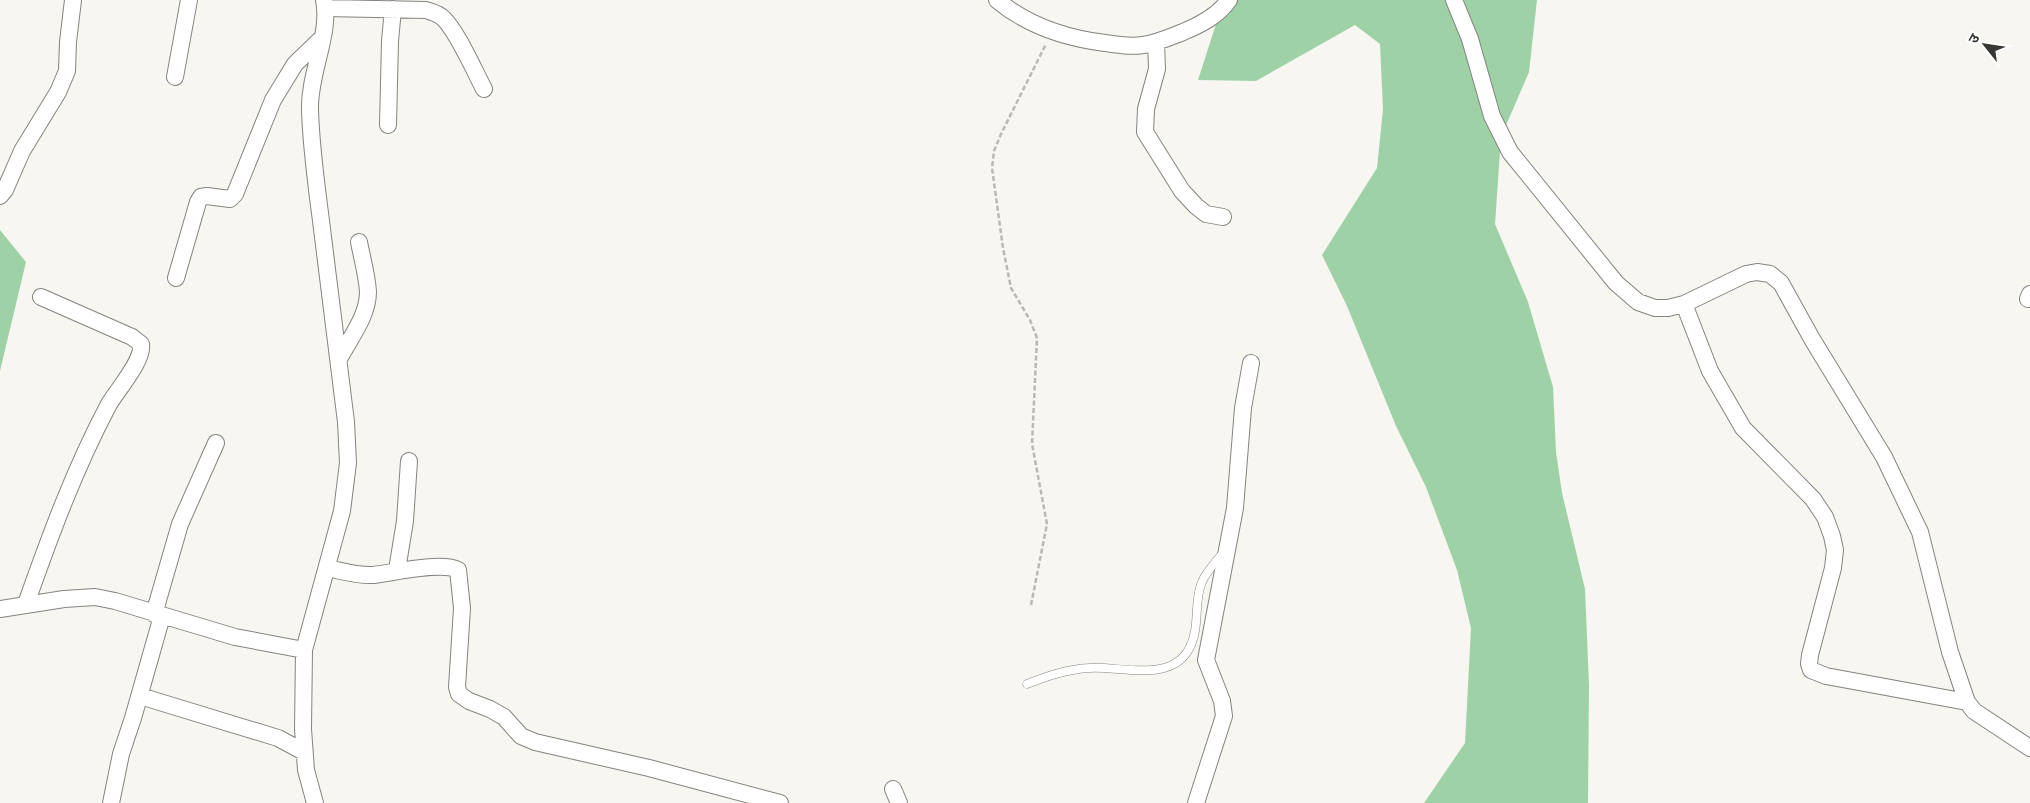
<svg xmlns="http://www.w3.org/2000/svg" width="2030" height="803" font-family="'Work Sans','Noto Sans Devanagari',sans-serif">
	<rect width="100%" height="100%" fill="#f7f6f1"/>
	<path fill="#9ed2a6" d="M1237,0h300l-8,72 -28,65 -6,87 33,78 25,85 3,65 6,41 23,96 4,96 -1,118h-164l41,-60 6,-115 -14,-58 -31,-83 -30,-61 -49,-120 -25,-51 55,-87 6,-59 -3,-65 -25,-19 -99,56 -58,-1 18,-56z
		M0,230l26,32 -26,109z"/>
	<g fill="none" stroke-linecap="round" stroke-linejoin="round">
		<defs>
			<path id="lane" d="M1027,684c21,-8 40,-15 63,-16 31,-2 80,15 99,-19 12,-22 4,-47 13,-67 4,-10 13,-19 20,-28"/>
			<path id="street" d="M997,0c31,26 68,38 108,43 13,2 25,4 38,2 14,-2 27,-8 40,-13 17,-7 35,-16 46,-32
				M1454,0l16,39 22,77 18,36 106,131 22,19 17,6h13l16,-4 62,-30 11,-2 13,2 11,9 31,56 72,118 36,75 30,120 17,50 7,9 56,37
				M325,8l101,2c6,2 12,3 17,8 14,13 31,52 41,71
				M1156,42l1,27 -11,40 -1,23 37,59 14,15 10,8 17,3
				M175,77l14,-77
				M388,125l2,-84 3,-32
				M0,196l5,-6 17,-39 36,-59 9,-21 1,-29 5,-42
				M176,278l22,-76 3,-5 6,-1 23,3 5,-5 38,-94 22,-36 27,-26
				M2028,299l2,-5
				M1684,304l26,67 33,57 70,71 12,18 7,19 3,14 -2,18 -23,87 -1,9 2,6 15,6 141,26
				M339,359c11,-21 29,-43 29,-67 -1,-17 -6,-34 -9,-50
				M327,568c15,3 31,8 46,7 19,-2 69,-14 85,-5l4,38 -5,79 2,7 10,7 21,8 14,8 17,19 14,6 114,26 131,35
				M397,570l8,-49 4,-60
				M26,604c24,-68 49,-136 83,-200 9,-15 35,-44 32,-60l-9,-7 -91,-40
				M0,609l64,-10 31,-2 20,4 120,36 69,13
				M154,614l26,-90 36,-81
				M140,696l138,42 26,14
				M893,789l6,14
				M111,803l10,-49 12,-36 29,-102
				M315,803l-9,-33 -3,-41 1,-79 38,-139 6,-48 -2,-41c-7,-61 -15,-123 -23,-185 -5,-42 -12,-85 -13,-128 -1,-36 21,-75 14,-109
				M1196,803l28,-87 -2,-15 -16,-41 29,-152 8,-100 8,-45"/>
		</defs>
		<use href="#lane" stroke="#84837f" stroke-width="9"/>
		<use href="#street" stroke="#84837f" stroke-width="18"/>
		<path stroke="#b9b9b4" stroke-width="2.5" stroke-dasharray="5 2.5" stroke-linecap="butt" d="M1031,605l16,-81 -15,-80 5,-106 -7,-18 -19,-32 -8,-40 -11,-80 2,-17 7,-17 45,-90"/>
		<use href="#lane" stroke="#fff" stroke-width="8"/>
		<use href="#street" stroke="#fff" stroke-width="16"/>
	</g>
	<g transform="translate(1985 45) rotate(300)" stroke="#ffffff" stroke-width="4" paint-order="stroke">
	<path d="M0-4L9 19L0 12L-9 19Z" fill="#373734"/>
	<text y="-8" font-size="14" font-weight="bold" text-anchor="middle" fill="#373734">उ</text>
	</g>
</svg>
